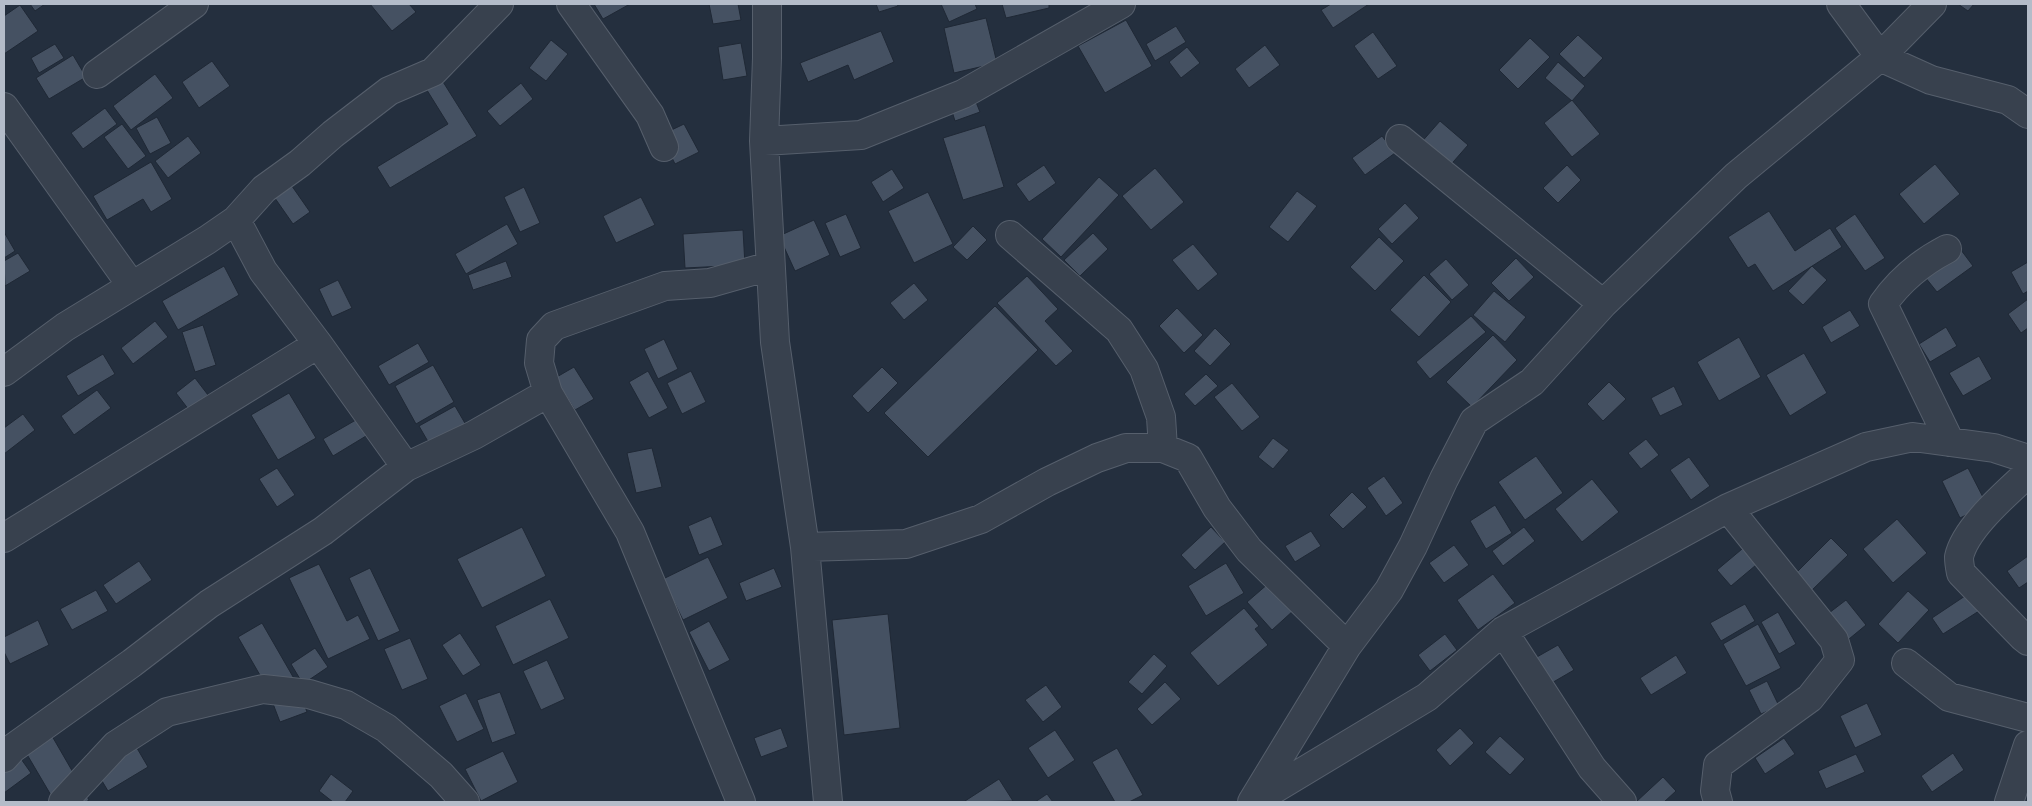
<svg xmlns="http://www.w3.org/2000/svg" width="2032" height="806" font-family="Mulish,sans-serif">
	<rect width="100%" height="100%" fill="#242f3e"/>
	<path fill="#455162" stroke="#1f2835" d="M30,4h15l-10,7z
		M370,4h39l7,8 -24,19z
		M594,4h36l-27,15z
		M709,4h29l3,16 -28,4z
		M876,4h21l1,2 -19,6z
		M941,4h34l2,5 -28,13z
		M1002,4h47v4l-43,10z
		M1331,4h38l-36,24 -12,-18z
		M1958,4h16l-6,7z
		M20,5l18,26 -34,23v-38z
		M986,18l11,45 -43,10 -10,-45z
		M1126,20l26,46 -47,27 -27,-47z
		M1176,26l10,16 -31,19 -9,-17z
		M881,31l13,31 -40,18 -6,-15 -40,17 -8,-19z
		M1373,32l24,34 -19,13 -24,-33z
		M1578,35l25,23 -19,20 -25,-24z
		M1530,38l20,19 -32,32 -19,-19z
		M551,40l17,14 -22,27 -17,-13z
		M741,43l6,33 -24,4 -5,-33z
		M55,44l9,14 -25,15 -8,-15z
		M1265,45l15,20 -31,23 -14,-19z
		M1187,47l13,16 -19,15 -12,-16z
		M73,55l13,22 -37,22 -13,-21z
		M212,61l18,25 -31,22 -17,-26z
		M1558,62l27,24 -13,15 -27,-23z
		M155,74l18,24 -42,32 -18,-24z
		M440,77l37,59 -87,52 -13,-21 71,-43 -23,-37z
		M521,83l12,16 -33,27 -13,-15z
		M974,97l6,15 -25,9 -5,-16z
		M1572,100l28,34 -28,23 -28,-34z
		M105,108l12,16 -34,25 -12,-16z
		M157,117l14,26 -21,11 -14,-26z
		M1440,121l28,24 -21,24 -28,-24z
		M122,124l24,32 -18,13 -24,-32z
		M684,124l15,28 -24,12 -14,-29z
		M985,125l19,62 -41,13 -20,-62z
		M188,136l13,17 -33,25 -13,-17z
		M1382,136l13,17 -30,22 -13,-17z
		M151,162l21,37 -21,13 -8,-13 -36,21 -14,-24z
		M1935,164l25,30 -36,30 -25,-30z
		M1044,165l12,18 -27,19 -13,-18z
		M1567,165l14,15 -23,23 -15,-15z
		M1155,168l29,34 -33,28 -29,-34z
		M892,169l12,19 -21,14 -12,-20z
		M1099,177l20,18 -58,62 -19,-18z
		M287,179l23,33 -17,12 -23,-33z
		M524,187l16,36 -20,9 -16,-35z
		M1297,191l20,15 -29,36 -19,-15z
		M928,192l25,52 -39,19 -26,-52z
		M641,197l14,28 -39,18 -13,-27z
		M1405,203l14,15 -27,26 -14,-15z
		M1769,211l26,40 35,-23 12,19 -69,44 -18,-27 -7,4 -20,-31z
		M846,214l15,34 -21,9 -15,-34z
		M1855,214l30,44 -20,13 -30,-43z
		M814,220l16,35 -35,16 -16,-35z
		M507,224l11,20 -52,30 -11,-20z
		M973,226l14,14 -20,20 -14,-13z
		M743,230l2,35 -60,3 -2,-34z
		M4,232l11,19 -11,7z
		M1093,233l15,16 -28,27 -16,-16z
		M1379,237l25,24 -29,30 -25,-24z
		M1193,244l25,30 -20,17 -26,-31z
		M1961,250l12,16 -36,26 -12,-15z
		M18,253l12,18 -25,15 -1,-25z
		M1516,258l18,19 -25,24 -18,-18z
		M1446,259l23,26 -17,15 -23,-26z
		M506,261l6,16 -39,13 -5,-15z
		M2028,262v29l-5,3 -12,-22z
		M224,266l15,29 -61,35 -16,-29z
		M1812,266l15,14 -24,25 -15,-14z
		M1424,275l27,27 -32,35 -29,-27z
		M1027,276l31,33 -13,12 28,30 -17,15 -59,-63z
		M338,280l14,28 -20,9 -13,-28z
		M914,283l14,17 -24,20 -14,-17z
		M1494,291l32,26 -21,25 -32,-27z
		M2028,299v29l-7,5 -13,-19z
		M995,306l43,44 -110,107 -44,-44z
		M1177,308l26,27 -19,18 -25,-27z
		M1850,310l10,16 -29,17 -9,-16z
		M1471,316l15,16 -56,47 -14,-17z
		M155,321l13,16 -35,27 -12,-16z
		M203,325l13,40 -21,7 -13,-40z
		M1946,327l11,19 -27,16 -11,-18z
		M1215,328l16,16 -21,22 -16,-15z
		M1493,335l24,25 -45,47 -26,-25z
		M1739,337l22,40 -42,24 -22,-39z
		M664,339l14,30 -20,10 -14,-30z
		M418,343l11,19 -40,23 -11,-19z
		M1804,353l23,40 -37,23 -24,-41z
		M103,354l12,20 -37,22 -12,-20z
		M1979,356l13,23 -29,17 -14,-23z
		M433,365l21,37 -38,22 -21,-38z
		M574,367l20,32 -19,11 -20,-32z
		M882,367l16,16 -30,30 -16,-17z
		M648,371l20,37 -19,10 -20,-36z
		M691,371l15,31 -24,12 -15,-31z
		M1206,374l12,12 -23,20 -11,-12z
		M195,378l13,17 -19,15 -13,-17z
		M1609,382l17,17 -23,22 -16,-17z
		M1232,383l28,34 -18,14 -28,-34z
		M1674,386l9,19 -23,11 -9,-18z
		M97,390l14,18 -37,27 -13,-19z
		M289,393l27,45 -38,22 -27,-45z
		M455,406l11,19 -36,20 -11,-19z
		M23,414l12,16 -31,24v-26z
		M361,417l10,16 -38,23 -10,-17z
		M1273,438l16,12 -16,19 -15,-12z
		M1646,439l13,16 -18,14 -13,-16z
		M652,448l10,39 -26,6 -9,-40z
		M1536,456l27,37 -38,27 -27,-38z
		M1689,457l21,29 -19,14 -21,-30z
		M277,468l18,27 -18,12 -18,-28z
		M1968,468l19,37 -27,13 -18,-37z
		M1384,476l19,27 -17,13 -19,-28z
		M1592,479l27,33 -37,30 -27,-33z
		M1352,492l15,15 -24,22 -14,-14z
		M1495,505l17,28 -26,16 -16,-28z
		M711,516l12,29 -24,10 -11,-29z
		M1897,519l30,34 -34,30 -30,-34z
		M522,527l24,49 -64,32 -25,-49z
		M1211,527l14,15 -30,28 -14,-15z
		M1524,527l11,14 -32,25 -11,-15z
		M1311,531l10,15 -26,16 -10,-16z
		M1831,538l17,17 -36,35 -17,-16z
		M1748,544l14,16 -31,26 -14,-16z
		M1454,545l15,20 -25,18 -15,-20z
		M2028,556v26l-9,6 -12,-17z
		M708,557l20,41 -45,22 -20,-41z
		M139,561l13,19 -36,24 -13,-19z
		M1226,563l18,30 -38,23 -18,-30z
		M319,564l28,57 11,-6 12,24 -42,20 -39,-81z
		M370,568l30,63 -22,10 -29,-63z
		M774,568l8,19 -36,14 -7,-18z
		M1493,574l22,29 -37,27 -21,-30z
		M1269,583l25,27 -22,20 -25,-28z
		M96,590l12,21 -36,19 -12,-21z
		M1908,591l21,19 -31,33 -20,-19z
		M1968,594l11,17 -36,23 -11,-16z
		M550,599l19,39 -56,27 -18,-39z
		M1846,600l20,25 -17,14 -20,-26z
		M1745,604l10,17 -34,20 -11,-18z
		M1244,608l15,18 -4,3 13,16 -50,41 -28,-33z
		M1778,612l18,32 -17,10 -18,-32z
		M888,614l12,114 -56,7 -12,-115z
		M38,620l11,25 -39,19 -6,-12v-15z
		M709,621l21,39 -21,11 -20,-39z
		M262,623l34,59 -24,14 -34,-59z
		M1758,624l23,44 -35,18 -23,-42z
		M460,633l21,32 -18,11 -21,-31z
		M1445,634l12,16 -27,21 -12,-16z
		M410,638l18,41 -26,11 -18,-41z
		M1558,645l16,25 -31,18 -15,-26z
		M315,648l13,19 -25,17 -12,-20z
		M1154,654l13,12 -25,28 -14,-12z
		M1676,655l11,18 -36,22 -11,-17z
		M547,660l18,39 -24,11 -18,-39z
		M1767,681l12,25 -18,8 -12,-24z
		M1165,682l16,17 -29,26 -15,-16z
		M1046,685l16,22 -19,15 -18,-22z
		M299,691l8,21 -27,10 -8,-21z
		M500,692l16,42 -24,9 -15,-43z
		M466,693l18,36 -27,13 -18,-36z
		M1867,703l15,32 -27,13 -15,-32z
		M781,728l7,19 -27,10 -7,-19z
		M1460,728l14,15 -24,23 -14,-16z
		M1055,730l20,30 -27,18 -20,-30z
		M127,731l21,36 -40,24 -22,-37z
		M52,736l37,64 -3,2h-31l-30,-51z
		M1500,736l25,23 -15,16 -25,-23z
		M1784,738l11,16 -30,20 -10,-16z
		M1117,748l26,47 -14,7h-14l-23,-40z
		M503,751l15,31 -37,19 -16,-32z
		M1953,753l11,17 -32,22 -11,-16z
		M1856,754l9,18 -39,17 -8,-18z
		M19,756l12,17 -27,20v-27z
		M331,774l22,17 -8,11h-12l-14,-11z
		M1663,777l13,14 -12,11h-28z
		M999,779l14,22 -48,1v-1z
		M1047,794l6,8h-18z"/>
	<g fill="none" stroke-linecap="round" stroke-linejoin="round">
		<defs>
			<path id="street" d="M571,4l79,111 14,32
				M767,4v54l-3,83 11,201 30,205 23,255
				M1841,4l39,53 51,23 77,20 20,14
				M97,74l97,-70
				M4,107l128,179
				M1400,139l203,165
				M764,141l97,-6 102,-41 158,-90
				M236,220l27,51 55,73 88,123
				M1010,235l109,95 25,39 17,48 2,31
				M1947,249c-25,13 -48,32 -64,55l67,138
				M4,372l61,-45 142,-87 29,-20 28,-31 36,-26 33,-29 56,-43 44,-19 66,-68
				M548,393l82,139 111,270
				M2028,473c-21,20 -63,55 -69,84 0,5 1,11 2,16l62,64 5,4
				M4,538l314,-194
				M805,547l101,-3 75,-25 66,-37 50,-24 29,-10h37l25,10 29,50 32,42 98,96
				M1503,631l89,137 30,34
				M1906,663l43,34 79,21
				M4,758l9,-10 119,-85 77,-59 114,-73 83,-64 68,-32 74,-42 -9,-30 2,-23 13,-14 111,-40 45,-3 60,-17
				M1256,800l171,-103 76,-66 225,-123 138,-61 47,-10 81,11 34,11
				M63,802l53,-57 51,-33 96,-23 46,5 37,11 40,23 55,47 24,27
				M1252,802l95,-156 42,-56 24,-44 31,-67 30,-58 58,-39 71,-78 133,-128 144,-119 52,-53
				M1718,802l-3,-11 3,-26 92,-67 30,-38 -6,-20 -106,-132
				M2009,802l19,-57"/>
		</defs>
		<use href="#street" stroke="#565f6c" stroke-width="30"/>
		<use href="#street" stroke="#38414e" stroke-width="28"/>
	</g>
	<rect width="2032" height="806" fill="none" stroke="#b4bcc9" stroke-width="10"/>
</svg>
